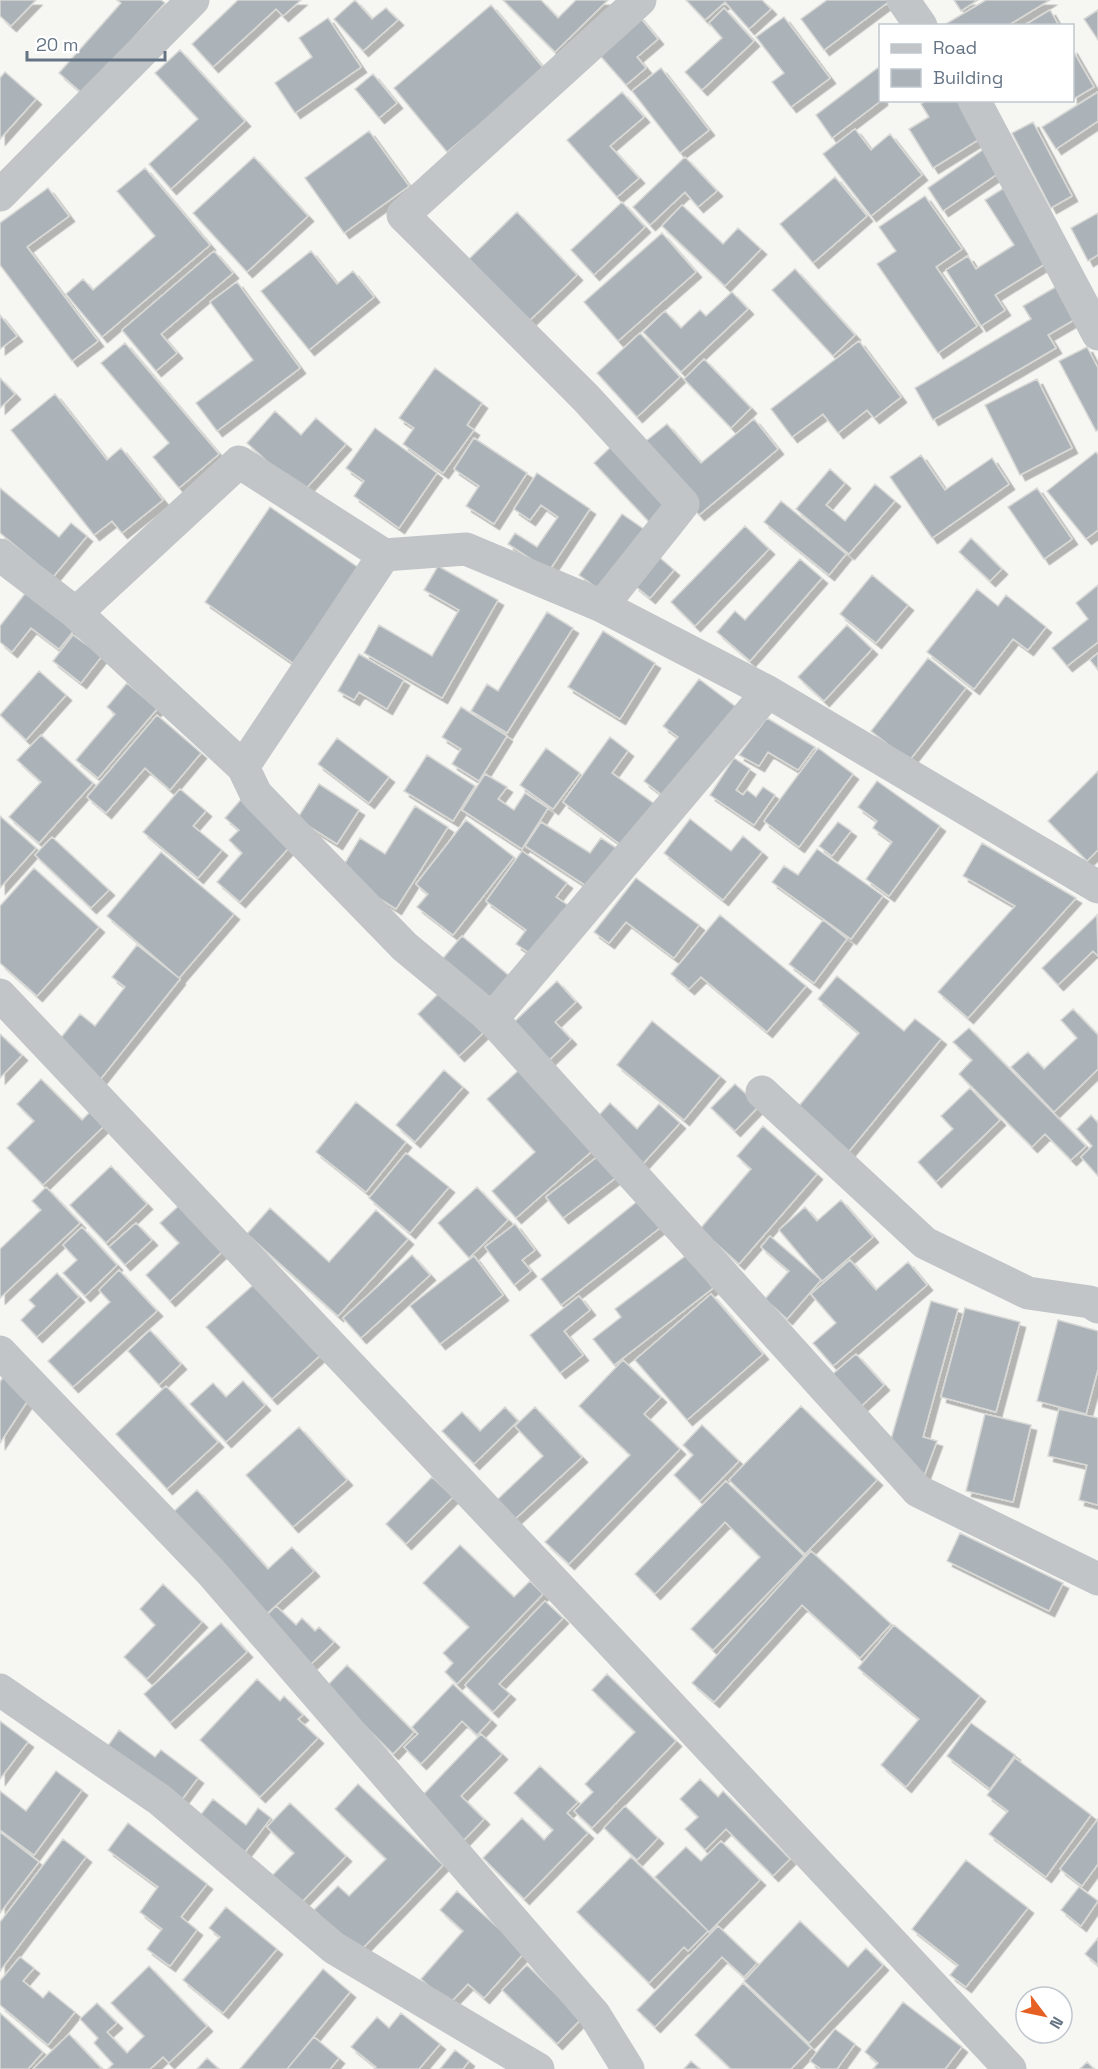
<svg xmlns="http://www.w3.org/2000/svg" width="1098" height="2069" font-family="'Space Grotesk',sans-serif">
	<defs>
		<filter id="shadow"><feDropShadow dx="5.5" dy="5.5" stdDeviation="0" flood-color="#0004"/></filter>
	</defs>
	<rect width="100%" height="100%" fill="#f6f6f3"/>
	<path fill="#abb2b8" stroke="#d7d8d5" stroke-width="1.5" filter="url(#shadow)" d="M0,0h36l-25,26 -11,-10z
		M117,0h44l4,3 -82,91 -24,-21 62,-70z
		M238,0h63l-18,16 -7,-7 -63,58 -21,-23z
		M355,0l17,19 14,-11 12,12 -35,31 -29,-32z
		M503,0h38l17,18 18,-18h32l-53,52z
		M686,0h76l9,9 -22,20 -24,-27 -20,18z
		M827,0h64l-67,50 -23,-31z
		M954,0h24l-17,11z
		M986,0h64l-43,26 -63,-1z
		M491,5l54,65 -98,82 -53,-64z
		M724,8l30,33 -52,49 -17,-18 37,-34 -13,-15z
		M1050,10l9,16h-36z
		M1098,10v30l-14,-21z
		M638,15l20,24 -21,18 9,11 -20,17 -30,-34z
		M784,17l46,61 -39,29 -19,-25 12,-9 -28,-36z
		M328,18l33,49 -66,46 -20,-30 37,-26 -13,-19z
		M1072,49l22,38 -22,13z
		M180,50l65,71 -74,68 -22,-25 49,-45 -43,-46z
		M879,67l3,33 -50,38 -16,-23z
		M661,68l48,62 -29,23 -48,-62z
		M5,72l31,27 -36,40v-61z
		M373,74l24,29 -18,15 -24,-29z
		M622,92l22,25 -34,29 29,32 -22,19 -50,-57z
		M1098,92v29l-42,28 -14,-22z
		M927,100h34l22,37 -50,31 -24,-39 20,-12 -8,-13z
		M1033,122l39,74 -21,12 -39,-75z
		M855,129l16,21 19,-16 32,41 -51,41 -48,-62z
		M369,131l40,55 -65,47 -39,-55z
		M987,147l16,23 -60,41 -15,-23z
		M254,157l54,59 -61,56 -54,-59z
		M685,157l32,34 -19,16 -13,-15 -35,33 -17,-18z
		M145,168l65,77 -108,92 -36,-43 17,-15 10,11 62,-54 -38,-45z
		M835,177l32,39 -54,47 -33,-39z
		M1007,186l46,73 -58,36 10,15 -24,16 -35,-56 22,-14 8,13 38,-24 -29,-45z
		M48,188l21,28 -42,31 71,94 -26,20 -72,-96v-42z
		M925,196l37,53 -26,18 41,59 -39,27 -61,-89 19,-13 -17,-24z
		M622,202l23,25 -51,48 -23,-25z
		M682,205l41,39 15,-16 23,21 -36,37 -63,-60z
		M517,212l60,63 -48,46 -60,-62z
		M1098,213v42l-10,6 -17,-33z
		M662,233l34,39 -78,69 -34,-39z
		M214,251l19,22 -72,61 16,19 -21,18 -34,-41z
		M311,251l26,33 16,-13 21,26 -65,53 -48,-59z
		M795,269l60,66 -22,21 -61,-66z
		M237,282l63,86 -83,63 -21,-28 57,-43 -43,-58z
		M1059,285l20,32 -31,18 8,13 -123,72 -18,-32 116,-69 -8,-13z
		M732,292l16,17 -67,63 -38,-40 22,-21 16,17 19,-18 6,6z
		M0,315l17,21 -17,13z
		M640,333l40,44 -43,40 -40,-44z
		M859,341l42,56 -27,21 -7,-8 -29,23 -15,-19 -31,23 -21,-28z
		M125,343l94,111 -40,34 -26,-31 16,-14 -68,-80z
		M1087,347l11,21v62l-2,1 -37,-70z
		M704,359l47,49 -20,20 -47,-49z
		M435,368l47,35 -15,22 7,5 -31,43 -40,-29 11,-16 -15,-10z
		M0,378l15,16 -15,14z
		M1037,379l35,69 -52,27 -35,-70z
		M55,394l52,66 14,-12 42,52 -41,33 -10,-12 -18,14 -83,-105z
		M275,411l26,24 15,-17 30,26 -44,49 -55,-50z
		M754,419l24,30 -79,66 -58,-70 26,-21 34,39z
		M375,428l62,45 -38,55 -45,-32 10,-15 -18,-13z
		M474,438l53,35 -33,51 -28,-18 13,-20 -25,-17z
		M616,442l57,61 -22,21 -57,-61z
		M1096,452l2,3v75l-12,9 -39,-48z
		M921,455l24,35 47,-32 17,26 -77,54 -42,-61z
		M830,469l15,14 -19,22 19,16 30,-37 20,17 -46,53 -53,-45z
		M537,473l53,36 -41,62 -41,-27 7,-11 22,14 21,-30 -17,-12 -11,15 -16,-11z
		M0,488l59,49 12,-14 16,13 -34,41 -53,-44z
		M1037,488l35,51 -28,20 -36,-52z
		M781,501l65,53 -17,21 -65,-53z
		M270,507l89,61 -66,95 -88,-61z
		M622,514l26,18 -44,61 -25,-18z
		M745,526l24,23 -74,77 -24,-24z
		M971,538l31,31 -12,12 -31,-29z
		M659,557l15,13 -24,28 -16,-13z
		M800,559l22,19 -72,83 -33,-29 18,-21 10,9z
		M438,566l60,34 -56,98 -78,-45 15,-28 53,31 27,-46 -35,-20z
		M872,575l36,30 -32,38 -36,-29z
		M1098,585v57l-31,24 -15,-18 36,-29 -12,-16z
		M977,589l21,17 8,-11 40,32 -18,23 -15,-11 -39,50 -47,-37z
		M27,591l49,37 -17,21 -28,-21 -19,24 -12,-10v-16z
		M547,612l26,16 -66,105 -36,-22 16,-27 11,7z
		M847,625l25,24 -48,52 -26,-24z
		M603,631l52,32 -35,56 -52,-32z
		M73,635l29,21 -21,27 -28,-22z
		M1098,653v17l-8,-10z
		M359,654l45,26 -17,29 -28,-17 -5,8 -16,-9z
		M928,658l38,30 -57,73 -38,-30z
		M39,671l27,24 -40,45 -26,-25z
		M699,679l41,31 -69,92 -27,-21 34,-44 -15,-11z
		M127,683l30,26 -59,69 -22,-18 39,-46 -8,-7z
		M461,707l46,29 -28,45 -27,-17 9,-15 -19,-12z
		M157,715l44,38 -31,37 -25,-22 -39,45 -19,-16z
		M767,718l48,29 -17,23 -30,-18 -9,14 -20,-11z
		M41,735l52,48 -54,60 -30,-26 32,-35 -24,-22z
		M610,737l18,14 -16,22 48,35 -32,42 -65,-48z
		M337,738l52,39 -20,26 -51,-39z
		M546,748l34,25 -27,36 -33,-24z
		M818,748l35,26 -54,73 -35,-26z
		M427,755l48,31 -22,35 -49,-30z
		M734,758l16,11 -14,21 7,5 4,-5 9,7 7,-10 12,8 -21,30 -44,-30z
		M1098,771v79l-11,11 -39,-40z
		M485,774l22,13 -9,12 16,11 11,-17 23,15 -26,41 -60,-39z
		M877,781l63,45 -51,70 -23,-17 26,-37 -19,-14 4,-7 -19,-14z
		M319,784l40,26 -22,34 -40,-25z
		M180,789l26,22 -13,15 29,24 -24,28 -55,-46z
		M244,796l51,45 -55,61 -23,-20 25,-29 -13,-13 10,-10 -14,-12z
		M415,806l33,21 -52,82 -57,-36 21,-35 25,16z
		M0,816l36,32 -36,40z
		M690,819l41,32 12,-15 19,16 -39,48 -59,-47z
		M466,820l48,37 -61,78 -36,-28 11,-13 -12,-10z
		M541,822l49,31 11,-15 20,13 -27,40 -69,-45z
		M838,822l13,9 -19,25 -13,-10z
		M52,837l57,53 -18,18 -56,-53z
		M982,843l94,55 -108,120 -30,-26 77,-86 -52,-30z
		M817,849l66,47 -32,43 -79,-57 12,-16 14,9z
		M522,851l45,32 -11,14 16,11 -35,50 -21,-14 10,-14 -40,-29z
		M161,852l73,62 -55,64 -72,-62z
		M34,868l65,59 -62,69 -37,-33v-57z
		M636,878l63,47 -25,33 -48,-36 -17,21 -15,-11z
		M720,915l86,71 -39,46 -66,-55 -12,12 -18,-15z
		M1097,915l1,41 -5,-5 -35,34 -16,-17z
		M823,920l24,19 -33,44 -25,-19z
		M462,936l51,43 -24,28 -50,-44z
		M137,945l43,34 -81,102 -44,-36 25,-31 15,12 30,-39 -13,-10z
		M837,976l67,55 11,-12 26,20 -95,116 -52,-43 65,-79 -41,-34z
		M557,981l19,21 -21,20 16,17 -24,23 -36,-37z
		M441,991l42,42 -24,23 -41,-42z
		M1073,1009l25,26v34l-44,43 -43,-45 17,-15 16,17 33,-31 -16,-18z
		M652,1021l68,55 -36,44 -67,-55z
		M969,1028l117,118 -15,14 -26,-26 -13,13 -73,-73 13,-14 -19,-18z
		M0,1034l22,21 -22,23z
		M444,1070l19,17 -48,55 -19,-17z
		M519,1070l73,81 -76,67 -24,-27 43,-39 -48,-53z
		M41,1079l41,41 9,-9 14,14 -62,60 -36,-37 27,-27 -17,-17z
		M735,1084l24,22 -24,25 -24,-23z
		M970,1088l30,32 -64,62 -18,-20 35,-33 -12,-13z
		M356,1102l50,40 -40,50 -50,-40z
		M610,1103l27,26 22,-25 21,19 -41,45 -48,-44z
		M1091,1115l7,8v53l-17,-19 11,-11 -15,-17z
		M763,1126l54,48 -78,90 -39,-35 51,-60 -14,-13z
		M406,1153l43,34 -39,46 -41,-35z
		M601,1154l17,22 -55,42 -17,-21z
		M111,1166l36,38 -41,39 -36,-38z
		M46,1187l34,36 -80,75v-49l41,-39 -9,-9z
		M477,1187l31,33 -39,38 -31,-35z
		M639,1200l22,27 -100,78 -20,-26z
		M841,1200l32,37 -51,44 -43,-51 26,-23 12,14z
		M183,1202l43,46 -56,53 -24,-26 33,-32 -19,-20z
		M270,1208l59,54 47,-52 32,29 -70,77 -91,-82z
		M136,1223l16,17 -27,25 -16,-18z
		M515,1224l20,26 -13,10 9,11 -17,14 -29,-38z
		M82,1227l35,38 -32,31 -22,-23 14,-13 -14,-15z
		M770,1236l51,44 -34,39 -22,-20 24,-28 -28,-24z
		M688,1254l25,34 -99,77 -21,-26 28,-22 -6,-8z
		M412,1255l18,20 -69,63 -18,-20z
		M474,1256l29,39 -63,49 -30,-38z
		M850,1260l26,30 32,-28 19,23 -94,81 -20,-23 23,-20 -25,-29z
		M119,1270l38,41 -84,76 -25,-26 62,-59 -11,-12z
		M57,1273l22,24 -42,40 -16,-17 14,-14 -6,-6z
		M260,1279l65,72 -53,48 -66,-72z
		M711,1294l52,60 -76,66 -52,-60z
		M579,1296l11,14 -26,21 19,24 -23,18 -30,-38z
		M931,1301l27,8 -35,128 14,4 -16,43 -34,-31z
		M965,1308l55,14 -24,90 -55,-15z
		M1058,1320l40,11v38l-12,45 -49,-13z
		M150,1330l31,34 -22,21 -31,-34z
		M856,1354l28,31 -28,26 -29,-32z
		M623,1360l38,37 -17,17 36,35 -111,115 -24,-22 85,-87 -51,-49z
		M5,1374l29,17 -34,52v-61z
		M243,1381l22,24 -39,37 -36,-38 23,-21 13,14z
		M166,1386l52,56 -51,47 -51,-55z
		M801,1406l76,74 -72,74 -76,-74z
		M505,1407l13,14 -44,43 -32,-33 20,-19 18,19z
		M535,1407l47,50 -67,62 -18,-19 46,-44 -28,-30z
		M1059,1409l39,9v87l-19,-5 8,-35 -39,-9z
		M985,1414l46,11 -18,77 -47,-11z
		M702,1425l37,36 -39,40 -26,-26 19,-20 -10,-10z
		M299,1427l48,53 -54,47 -47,-52z
		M432,1477l21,20 -47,47 -20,-20z
		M726,1481l78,75 -91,94 -22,-21 69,-72 -35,-35 -70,72 -20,-20z
		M197,1490l71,79 24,-22 22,24 -52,47 -92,-103z
		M960,1533l103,50 -14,28 -102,-50z
		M460,1545l54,52 16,-16 13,13 -86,90 -12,-12 8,-9 -10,-10 26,-26 -46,-44z
		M811,1551l80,73 -31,34 -58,-53 -88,97 -22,-19z
		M163,1584l39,38 -55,57 -23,-22 31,-32 -15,-16z
		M545,1601l18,17 -64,66 11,10 -17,18 -28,-27z
		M276,1606l20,19 6,-7 13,13 4,-4 15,15 -23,22 -47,-46z
		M221,1623l26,29 -77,71 -26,-29z
		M894,1625l86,71 -74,91 -25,-22 38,-46 -61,-51z
		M347,1665l67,67 -21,22 -67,-67z
		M607,1674l69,67 -84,87 -18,-17 19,-19 -8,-8 50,-52 -43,-42z
		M257,1679l23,22 4,-5 19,19 -5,4 20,19 -58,59 -60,-57z
		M453,1684l38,36 -14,15 -15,-14 -41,43 -17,-17 14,-13 -6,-7z
		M0,1721l28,21 -28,37z
		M971,1723l44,32 -25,34 -43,-33z
		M119,1730l36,27 6,-7 37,28 -18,24 -73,-55z
		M481,1734l21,20 -41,42 23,23 -20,21 -44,-42z
		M1015,1758l76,57 -45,62 -57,-43 19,-23 -21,-16z
		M540,1766l38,36 -11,11 21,20 -64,66 -41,-41 39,-40 22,22 9,-10 -39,-37z
		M56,1771l26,19 -48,65 -34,-25v-39l26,20z
		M700,1779l18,18 5,-6 67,68 -17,17 -47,-47 -21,21 -20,-21 13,-12 -18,-18z
		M358,1784l85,81 -85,88 -44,-43 24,-24 11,10 37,-37 -51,-50z
		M213,1799l33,26 12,-17 13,10 -26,34 -46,-35z
		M290,1803l56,53 -51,53 -29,-27 28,-29 -27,-26z
		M625,1806l33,32 -21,22 -33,-32z
		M1098,1819v45l-16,22 -22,-17z
		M128,1823l79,61 -26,33 16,13 -27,36 -23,-17 15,-20 -22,-17 18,-25 -50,-37z
		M0,1832l39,30 -39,51z
		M63,1839l23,18 -86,114v-49z
		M721,1841l39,39 -51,52 -54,-55 31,-30 15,14z
		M631,1857l77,74 -20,20 -4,-4 -35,36 -72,-71z
		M966,1860l62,48 -62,79 -16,-12 8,-10 -46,-36z
		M1079,1887l19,14 -17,25 -20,-16z
		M457,1891l68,61 -41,46 -16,-14 -19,20 -28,-25 42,-48 -23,-21z
		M226,1907l51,42 -54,64 -40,-33 37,-43 -11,-9z
		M800,1921l48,46 18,-19 17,17 -74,78 -65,-62z
		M718,1926l39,37 -13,14 -22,-20 -67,70 -18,-17z
		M1098,1938v27l-13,-11z
		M20,1957l14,11 -11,13 20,17 6,-7 26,21 -27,33 -48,-40v-24z
		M527,1965l54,54 -24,25 -55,-54z
		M149,1966l58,60 -38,37 -6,-6 -13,12h-42l5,-5 -19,-21 4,-5 -18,-19 17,-16 20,20 -10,9 20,21 17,-17 -33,-33z
		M323,1969l27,23 -63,77h-47z
		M743,1983l68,65 -20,21h-60l-36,-34z
		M903,2002l59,45 -17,22h-72l5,-6 -13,-11z
		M0,2013l43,39 -15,17h-28z
		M401,2013l39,31 -21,25h-45l2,-2 -25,-20 26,-30 12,11z
		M835,2029l20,15 -18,25h-16l-11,-8z
		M69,2034l33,35h-69z
		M314,2037l25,21 -9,11h-43z
		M455,2050l14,11 -6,8h-23z
		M207,2058l12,11h-22z
		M691,2061l9,8h-16z
		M1087,2062l7,7h-14z"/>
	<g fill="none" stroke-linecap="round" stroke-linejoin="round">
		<path stroke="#c1c5c8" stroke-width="33" d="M903,0l18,26
			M974,100l124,234
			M0,195l193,-195
			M0,555l76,58 167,154 13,27 149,153 87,72 426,472 180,88
			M602,606l81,-102 -97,-106 -183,-183 237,-215
			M76,613l163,-151 145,93 82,-6 136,57 166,86 330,195
			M243,767l141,-212
			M0,995l610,646 400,428
			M492,1019l276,-327
			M762,1092l163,151 103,50 62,9 8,5
			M0,1352l211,220 383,442 34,55
			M0,1690l160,110 174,148 204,121"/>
	</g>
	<rect x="879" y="24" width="195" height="78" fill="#ffffff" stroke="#c1c7ce" stroke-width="1.5"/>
	<rect x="891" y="44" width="30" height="9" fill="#c1c5c8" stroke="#c1c7ce" stroke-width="1.5"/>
	<text x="933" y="54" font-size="18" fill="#657484">Road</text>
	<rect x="891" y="69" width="30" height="18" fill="#abb2b8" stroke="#c1c7ce" stroke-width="1.5"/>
	<text x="933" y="84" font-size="18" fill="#657484">Building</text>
	<g transform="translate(1044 2015) rotate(122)"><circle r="28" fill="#ffffff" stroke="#c1c7ce" stroke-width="1.5"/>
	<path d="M0-4.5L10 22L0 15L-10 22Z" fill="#e65f23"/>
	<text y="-9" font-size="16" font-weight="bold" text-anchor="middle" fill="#657484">N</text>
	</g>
	<path d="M27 51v9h138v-9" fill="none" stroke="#657484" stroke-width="3"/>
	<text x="36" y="51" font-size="18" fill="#657484" stroke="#ffffff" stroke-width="4.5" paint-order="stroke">20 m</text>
</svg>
